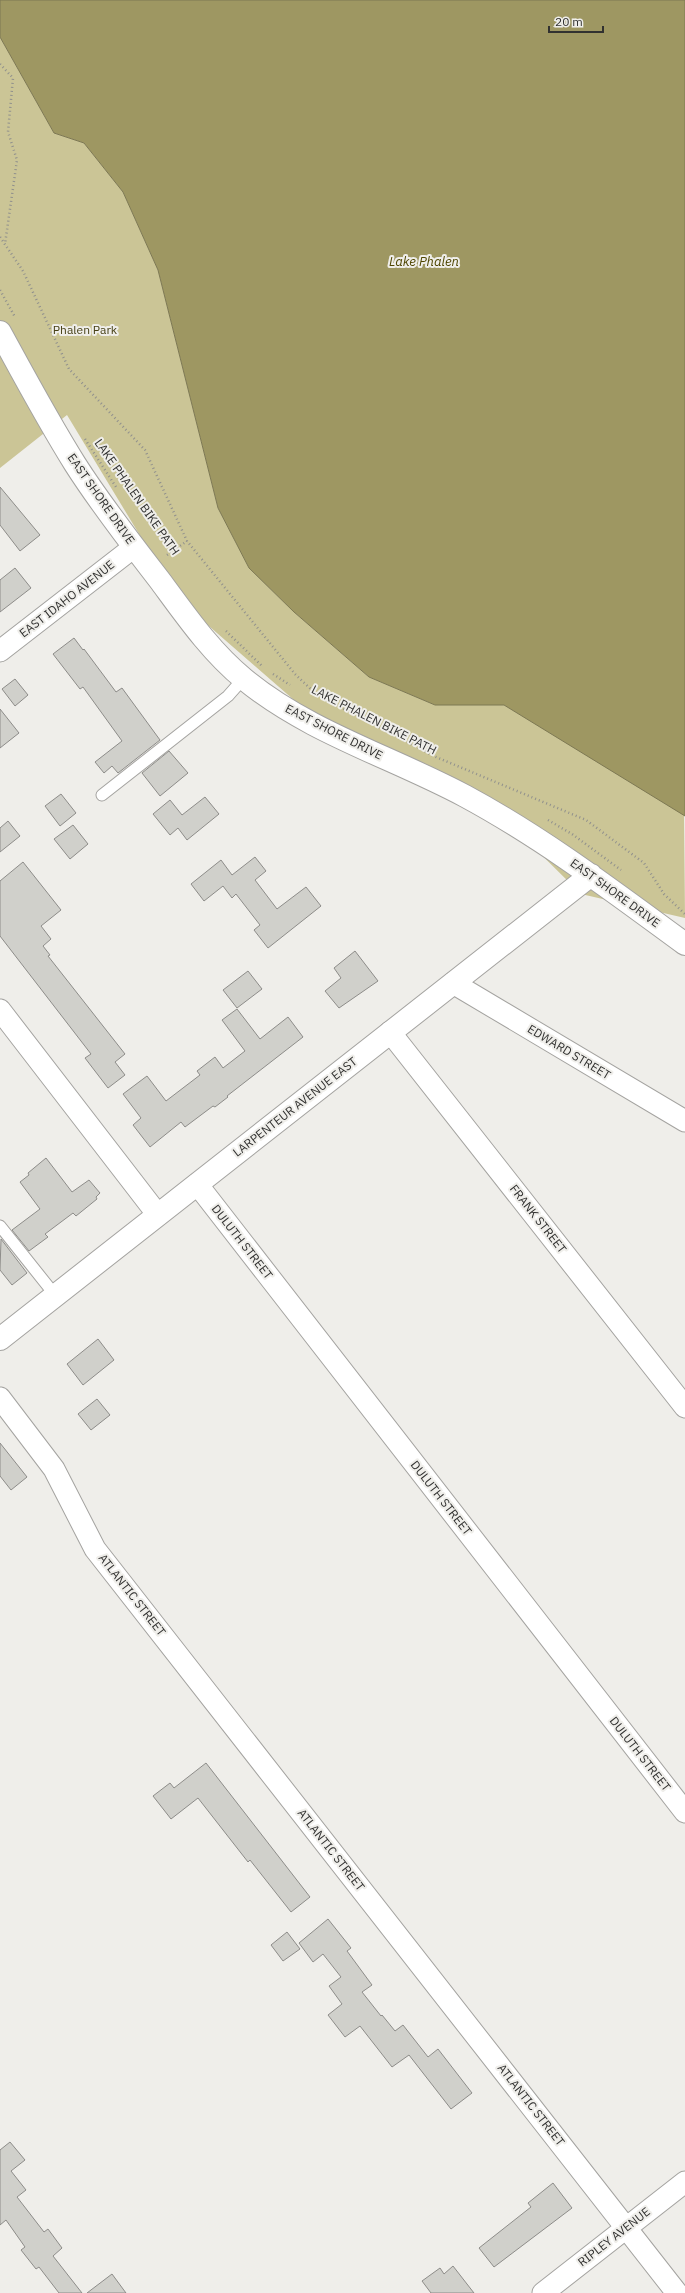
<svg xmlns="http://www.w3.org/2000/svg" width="685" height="2293" font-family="'IBM Plex Sans',sans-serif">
	<rect width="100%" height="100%" fill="#efeeea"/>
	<path fill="#cbc596" d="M0,37l54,96 30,10 39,49 35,78 60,238 31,60 45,44 75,65 66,28h69l180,108 1,105 -104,-24 -106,-105 -173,-82 -123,-107 -112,-185 -67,53z"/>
	<path fill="#9e9762" stroke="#7d7853" d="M0,0h685v816l-181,-111h-69l-66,-28 -75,-65 -45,-44 -31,-60 -60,-238 -35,-78 -39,-49 -30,-10 -54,-96z"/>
	<path fill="#d0d0cb" stroke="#8d8c89" d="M0,487l40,48 -20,16 -20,-26z
		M15,568l16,20 -31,24v-32z
		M74,638l9,12 1,-1 32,43 6,-4 38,52 -42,33 -6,-7 -8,7 -9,-11 27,-21 -39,-54 -3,2 -27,-35z
		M15,679l13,16 -13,11 -13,-17z
		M0,709l19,24 -19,15z
		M169,751l19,22 -28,23 -18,-23z
		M61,794l15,19 -16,13 -15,-20z
		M205,797l14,17 -32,26 -9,-12 -8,7 -17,-21 17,-14 12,15z
		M8,821l12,15 -20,16v-24z
		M73,825l15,19 -18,15 -16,-20z
		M255,857l11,14 -11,9 22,29 29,-22 15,19 -53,42 -14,-18 6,-5 -24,-31 -4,4 -9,-12 -19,15 -13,-17 30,-24 11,15z
		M23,862l38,48 -20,16 10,13 -8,7 7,9 -2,1 77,98 -10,8 10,13 -17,13 -23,-30 6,-4 -91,-118v-55z
		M355,951l23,30 -39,27 -14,-17 16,-13 -7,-10z
		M248,971l14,18 -25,19 -14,-18z
		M237,1009l23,30 28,-22 15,20 -76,59 1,1 -13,10 -2,-1 -28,21 -4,-5 -31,25 -17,-22 8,-7 -18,-24 24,-18 19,25 34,-26 -3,-4 18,-14 8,11 22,-17 -23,-31z
		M46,1158l26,34 17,-12 11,13 -4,4 1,2 -21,17 -3,-3 -28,21 3,3 -19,14 -17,-21 28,-21 -20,-27 9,-7 -1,-2z
		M1,1239l26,34 -15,12 -12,-15z
		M98,1339l16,21 -31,25 -16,-21z
		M97,1399l13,16 -19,15 -13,-16z
		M0,1443l27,34 -16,13 -11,-14z
		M206,1763l104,134 -19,15 -41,-52 -2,2 -50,-64 -27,21 -18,-23 17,-13 4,5z
		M328,1919l23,29 -4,3 25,34 -10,7 19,24 1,-1 13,16 8,-6 25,32 10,-8 34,44 -21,16 -42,-54 -17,12 -32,-41 -15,11 -17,-22 14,-11 -13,-18 12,-9 -18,-23 -10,8 -14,-19z
		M287,1932l13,17 -17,12 -12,-16z
		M10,2142l15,18 -14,11 15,19 -9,7 27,35 4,-3 14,19 -9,8 29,37h-23l-20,-26 -3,2 -15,-19 4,-3 -19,-27 -6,5v-75z
		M553,2183l19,25 -78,59 -15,-19 52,-41 -3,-4z
		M453,2266l21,27h-43l-9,-12 18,-13 4,6z
		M112,2274l14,19h-39z"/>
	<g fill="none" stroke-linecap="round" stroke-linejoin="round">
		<defs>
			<path id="lane" d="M102,795l126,-99 15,-17
				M0,1226l55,69"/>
			<path id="street" d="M0,651l134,-104
				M453,983l232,138
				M0,1010l158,205
				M390,1032l295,375
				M197,1184l488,628
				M0,1398l54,71 41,80 582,744
				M543,2293l142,-111"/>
			<path id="secondary" d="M0,332c24,44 48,89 75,132 26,41 56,79 86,118 25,34 50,70 83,97 64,53 148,78 221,117 78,42 149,96 220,148
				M0,1339l591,-464"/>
		</defs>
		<use href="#lane" stroke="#a4a3a0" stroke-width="13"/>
		<use href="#street" stroke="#a4a3a0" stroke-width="23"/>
		<use href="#secondary" stroke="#a4a3a0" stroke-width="24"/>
		<path stroke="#90908d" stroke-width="2.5" stroke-dasharray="1 3" stroke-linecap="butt" d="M0,64l13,14 -5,54 9,28 -12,84
			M0,237l23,34 46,98 76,81 42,91 108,133 22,21 119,62 150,63 58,43 20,31 21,20
			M0,290l15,27
			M85,439l31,48
			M167,555l20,-14
			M226,631l36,35
			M273,674l17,11
			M548,820l24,14 49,36"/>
		<use href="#lane" stroke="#fff" stroke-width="11"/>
		<use href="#street" stroke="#fff" stroke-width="21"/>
		<use href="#secondary" stroke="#fff" stroke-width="22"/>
	</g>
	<g text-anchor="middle" stroke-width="4" stroke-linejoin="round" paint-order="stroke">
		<g font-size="12" fill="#474116" stroke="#efeeea">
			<text x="85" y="334">Phalen Park</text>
		</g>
		<g font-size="12" fill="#313130" stroke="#efeeea">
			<text transform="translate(137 497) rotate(55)" y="4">LAKE PHALEN BIKE PATH</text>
			<text transform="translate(101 499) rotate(55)" y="4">EAST SHORE DRIVE</text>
			<text transform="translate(67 599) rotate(-38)" y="4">EAST IDAHO AVENUE</text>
			<text transform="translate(374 720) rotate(27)" y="4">LAKE PHALEN BIKE PATH</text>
			<text transform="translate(334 732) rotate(27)" y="4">EAST SHORE DRIVE</text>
			<text transform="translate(615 893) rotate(36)" y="4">EAST SHORE DRIVE</text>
			<text transform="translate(569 1052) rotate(31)" y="4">EDWARD STREET</text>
			<text transform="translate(295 1107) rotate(-38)" y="4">LARPENTEUR AVENUE EAST</text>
			<text transform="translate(538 1219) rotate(52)" y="4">FRANK STREET</text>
			<text transform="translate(242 1242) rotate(52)" y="4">DULUTH STREET</text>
			<text transform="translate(441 1498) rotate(52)" y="4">DULUTH STREET</text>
			<text transform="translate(132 1595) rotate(52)" y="4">ATLANTIC STREET</text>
			<text transform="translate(640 1754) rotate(52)" y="4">DULUTH STREET</text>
			<text transform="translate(331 1850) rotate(52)" y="4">ATLANTIC STREET</text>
			<text transform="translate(531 2105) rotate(52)" y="4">ATLANTIC STREET</text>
			<text transform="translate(614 2237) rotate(-38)" y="4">RIPLEY AVENUE</text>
		</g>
		<g font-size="13" font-style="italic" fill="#4f4600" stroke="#efeeea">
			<text x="424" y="266">Lake Phalen</text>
		</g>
	</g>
	<path d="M549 26v6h54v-6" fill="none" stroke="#313130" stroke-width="2"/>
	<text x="555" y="26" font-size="12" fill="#313130" stroke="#efeeea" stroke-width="3" paint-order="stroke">20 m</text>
</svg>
